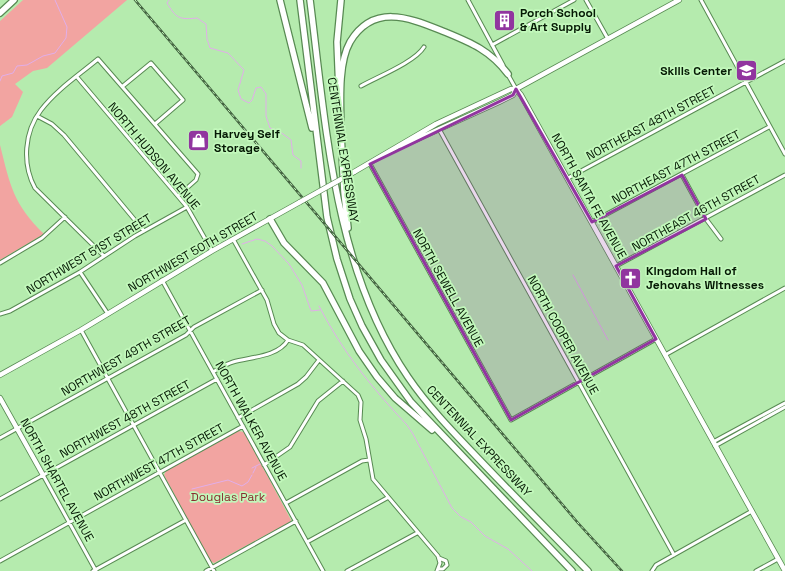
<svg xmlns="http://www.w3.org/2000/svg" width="785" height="571" font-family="'Space Grotesk',sans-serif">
	<rect width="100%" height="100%" fill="#b5ebae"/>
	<path fill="#f2a4a1" d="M23,0h104l-80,68 -14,3 -18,13 8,8 -11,25 -12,9v-105z
		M0,145c10,40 13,59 44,89l-44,26z
		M238,431l6,1 47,88 -1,2 -76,41 -4,-2 -46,-86 2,-4z"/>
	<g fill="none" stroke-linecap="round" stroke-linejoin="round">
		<path stroke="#e1aee9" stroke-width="1" d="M169,0l-2,3c9,15 12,17 30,15l9,6 1,15 3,9 18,5 16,17 -6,20 3,9 8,4 3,-3 4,-12 5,-1 5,7v22l4,12 9,3 12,9 2,15 8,6v7
			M0,81l2,-5 11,-3 4,-7 10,-1 16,-9 12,-3 11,-15 1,-11 -12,-27
			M242,244l15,-5 8,2 7,5 17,18 13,21 9,26 9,-1
			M573,275l35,65
			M319,306c23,45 53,82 88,119l6,9 39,74 9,9 10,5 14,14 23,13 24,22
			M252,468l10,-5
			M253,473l3,-6
			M192,489l36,-9 14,6 6,-4 4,-7"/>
		<defs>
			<path id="street" d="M468,0l35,65
				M586,0l22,39
				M701,0l84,154
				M492,45l82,-45
				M507,73l9,16
				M77,77l110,130 25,44
				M123,86l28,-23 32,37 -28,24
				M361,86c16,-9 54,-24 63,-39
				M37,116l15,8 12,11 80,96
				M439,129l235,426
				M370,164l141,256 145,-81
				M682,175l24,44 15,20
				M568,178l217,-117
				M592,222l177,-95
				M233,239l34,61 7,24 5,9 9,7 15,5 55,50 3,7 -1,18 6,19 7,40 65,77 2,7 -3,8
				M104,256l-69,-68c-13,-24 -11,-56 6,-78 15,-20 38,-35 57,-51l100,115 -2,6 -18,16
				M0,263l42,-25 23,-21
				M616,266l169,-91
				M80,272l28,42
				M162,280l161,291
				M0,314l10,-3 70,-39 55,-36 52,-29
				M81,330l133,241
				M665,355l120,-67
				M213,372c7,-4 13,-8 20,-10 17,-5 45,-5 55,-22
				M238,418l60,-34 8,-7 13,-17
				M0,438l186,-103 8,-8 68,-37
				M713,442l72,-39
				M715,446l70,-39
				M264,465l26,-18 28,-46 25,-20
				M43,475l53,96
				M0,499l217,-120
				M286,503l76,-42 7,-1
				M307,542l80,-44
				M0,561l243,-135
				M439,569h4l4,-4 -1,-4 -7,-3
				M93,571l93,-51
				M206,571l90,-50
				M347,571l70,-38
				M652,571l4,-6 96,-54
				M756,571l22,-12"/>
			<path id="secondary" d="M516,89l5,6 264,476
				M402,146l97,-44 14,-7 3,-6
				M354,172l82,-48 75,-35h5l163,-89
				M0,375l81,-45 131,-79 88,-49
				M0,398l43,77"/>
			<path id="highway" d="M280,0l32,128
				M300,0l27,217 10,42 13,40 12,27 19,34 30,42 161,169
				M310,0c16,126 24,269 98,377 19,28 43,53 67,78 37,39 75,77 113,116
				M0,13l14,-13
				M339,91l-2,-49 4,-42
				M341,133l3,59 4,36
				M341,135c0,-27 -4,-70 9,-93 23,-38 58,-25 90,-12 29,12 49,19 68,44
				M270,219l14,24 39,40 36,68 18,26 18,21 37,32"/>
		</defs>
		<use href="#street" stroke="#588a53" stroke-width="5"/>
		<use href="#secondary" stroke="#588a53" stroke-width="6"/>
		<use href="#highway" stroke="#588a53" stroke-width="8"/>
		<use href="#street" stroke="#fff" stroke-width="3"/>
		<use href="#secondary" stroke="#fff" stroke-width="4.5"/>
		<use href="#highway" stroke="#fff" stroke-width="5.5"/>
		<defs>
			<path id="rail" d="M135,0l443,523 44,48"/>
		</defs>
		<use href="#rail" stroke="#436340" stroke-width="2.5"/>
		<use href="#rail" stroke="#c2f8bb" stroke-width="1" stroke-dasharray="3" stroke-linecap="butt"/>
		<defs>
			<path id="secondary-bridge" d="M300,202l54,-30"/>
		</defs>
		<use href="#secondary-bridge" stroke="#588a53" stroke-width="6" stroke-linecap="butt"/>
		<use href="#secondary-bridge" stroke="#fff" stroke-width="4.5"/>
	</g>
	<path fill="#91359f" fill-opacity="0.2" stroke="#91359f" stroke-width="3" stroke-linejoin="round" d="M516,89l76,133 90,-47 24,44 -90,47 40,73 -145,81 -141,-256 143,-69z"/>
	<defs>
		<symbol id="building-square" viewBox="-11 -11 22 22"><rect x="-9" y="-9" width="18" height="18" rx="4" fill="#91359f" stroke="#c2f8bb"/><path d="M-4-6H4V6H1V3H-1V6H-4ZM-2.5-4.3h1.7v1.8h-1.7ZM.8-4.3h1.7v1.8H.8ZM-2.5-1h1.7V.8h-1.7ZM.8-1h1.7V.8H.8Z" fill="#fff"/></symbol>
		<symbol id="school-square" viewBox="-11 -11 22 22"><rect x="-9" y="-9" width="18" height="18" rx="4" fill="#91359f" stroke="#c2f8bb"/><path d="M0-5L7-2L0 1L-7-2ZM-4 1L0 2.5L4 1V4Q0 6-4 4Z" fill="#fff"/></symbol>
		<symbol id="shop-square" viewBox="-11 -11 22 22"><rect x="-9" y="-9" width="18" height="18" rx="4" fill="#91359f" stroke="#c2f8bb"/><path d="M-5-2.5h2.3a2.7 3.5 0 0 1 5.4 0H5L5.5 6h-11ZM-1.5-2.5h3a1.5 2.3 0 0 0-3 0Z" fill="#fff"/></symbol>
		<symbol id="church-square" viewBox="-11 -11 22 22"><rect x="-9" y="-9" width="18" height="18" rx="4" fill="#91359f" stroke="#c2f8bb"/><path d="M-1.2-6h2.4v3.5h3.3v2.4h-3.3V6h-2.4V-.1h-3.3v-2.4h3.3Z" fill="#fff"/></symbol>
	</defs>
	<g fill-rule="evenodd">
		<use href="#building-square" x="492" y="8" width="25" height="25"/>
		<use href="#school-square" x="734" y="58" width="25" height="25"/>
		<use href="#shop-square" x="186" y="128" width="25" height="25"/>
		<use href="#church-square" x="618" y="266" width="25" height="25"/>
	</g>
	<g text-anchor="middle" stroke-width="3.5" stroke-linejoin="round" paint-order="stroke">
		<g font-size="12" font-weight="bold" fill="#051904" stroke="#c2f8bb" text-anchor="start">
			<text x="520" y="17">Porch School<tspan x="520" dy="14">&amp; Art Supply</tspan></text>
			<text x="732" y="75" text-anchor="end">Skills Center</text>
			<text x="214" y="138">Harvey Self<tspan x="214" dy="14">Storage</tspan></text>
			<text x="646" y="275">Kingdom Hall of<tspan x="646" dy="14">Jehovahs Witnesses</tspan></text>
		</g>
		<g font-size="12" fill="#051904" stroke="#c2f8bb">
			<text transform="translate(651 123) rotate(-28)" y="4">NORTHEAST 48TH STREET</text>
			<text transform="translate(343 150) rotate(81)" y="4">CENTENNIAL EXPRESSWAY</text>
			<text transform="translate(154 156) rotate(50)" y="4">NORTH HUDSON AVENUE</text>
			<text transform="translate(676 167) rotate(-28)" y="4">NORTHEAST 47TH STREET</text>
			<text transform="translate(589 196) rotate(61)" y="4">NORTH SANTA FE AVENUE</text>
			<text transform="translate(696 213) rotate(-29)" y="4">NORTHEAST 46TH STREET</text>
			<text transform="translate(193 252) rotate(-30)" y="4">NORTHWEST 50TH STREET</text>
			<text transform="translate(89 254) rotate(-31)" y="4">NORTHWEST 51ST STREET</text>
			<text transform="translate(448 288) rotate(61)" y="4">NORTH SEWELL AVENUE</text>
			<text transform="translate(563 335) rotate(61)" y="4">NORTH COOPER AVENUE</text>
			<text transform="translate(126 356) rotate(-30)" y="4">NORTHWEST 49TH STREET</text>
			<text transform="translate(125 419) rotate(-29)" y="4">NORTHWEST 48TH STREET</text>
			<text transform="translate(251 421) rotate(61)" y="4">NORTH WALKER AVENUE</text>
			<text transform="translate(479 441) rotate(47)" y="4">CENTENNIAL EXPRESSWAY</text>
			<text transform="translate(159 462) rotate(-29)" y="4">NORTHWEST 47TH STREET</text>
			<text transform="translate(57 480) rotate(61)" y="4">NORTH SHARTEL AVENUE</text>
		</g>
		<g font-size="12" fill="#892b2f" stroke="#c2f8bb">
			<text x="228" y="501">Douglas Park</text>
		</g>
	</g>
</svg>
